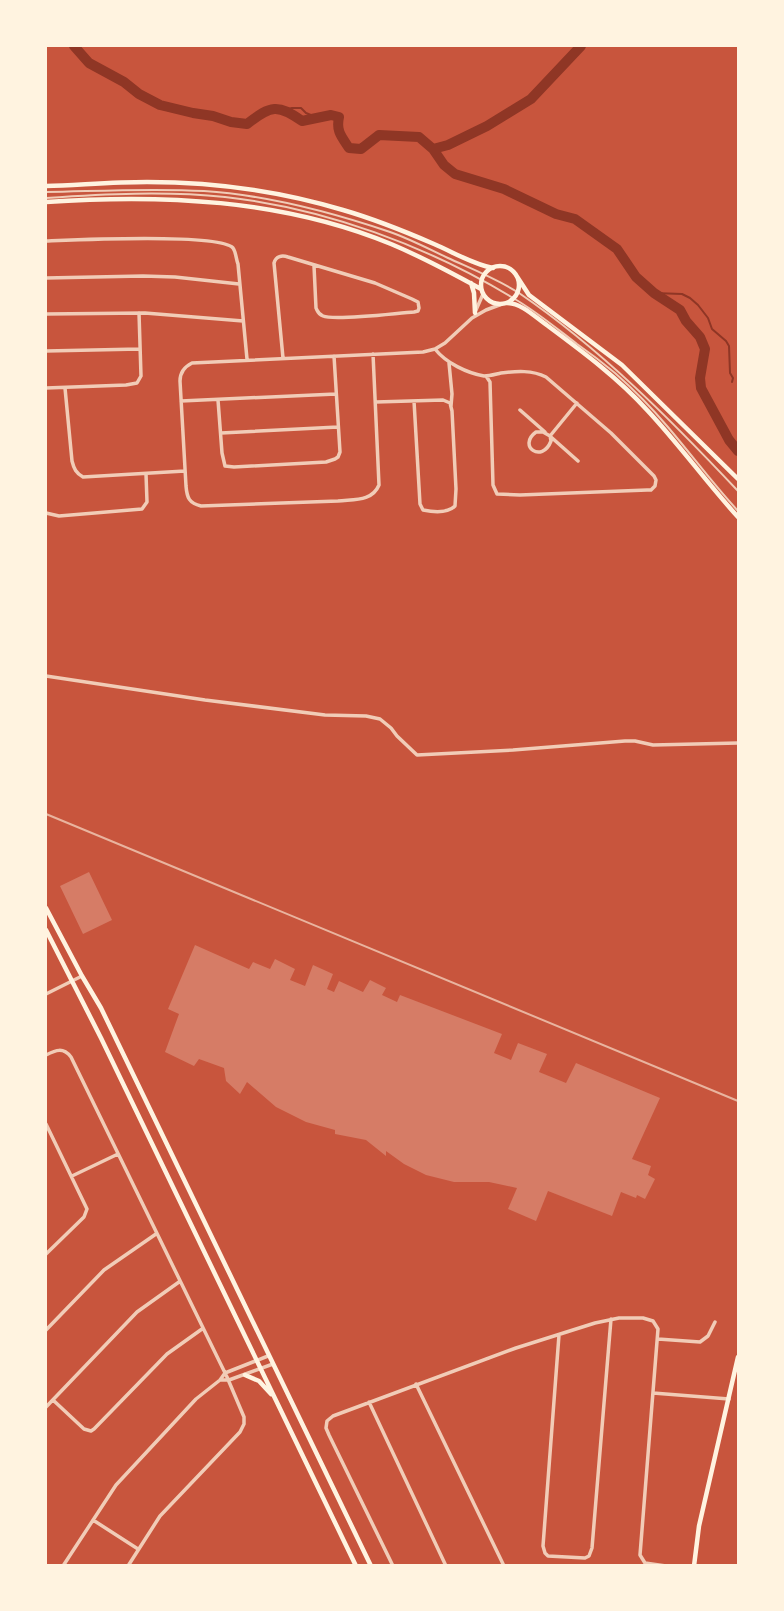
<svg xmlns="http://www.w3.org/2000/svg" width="784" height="1611" font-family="Lora,serif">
	<rect width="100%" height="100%" fill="#c8553d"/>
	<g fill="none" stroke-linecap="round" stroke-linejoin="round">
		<path stroke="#8f3625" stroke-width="2" d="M285,110l7,-2h9l5,5 12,5
			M654,293l28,1 8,4 8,7 10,13 4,11 14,12 3,5 1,27 3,5 -1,4"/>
		<path stroke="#8f3625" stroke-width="10" d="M74,46l15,17 35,19 15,12 21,11 33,8 20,3 18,6 16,2c24,-19 31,-20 55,-3l29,-6 8,2c-3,14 2,19 10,31l12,1 18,-14 40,2 14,12 11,16 11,9 49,15 52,25 19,5 42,30 19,28 18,16 26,17 6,11 14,16 5,12 -5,29 1,10 28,52 9,11
			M433,149l15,-4 39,-19 44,-27 50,-53"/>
	</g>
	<path fill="#d67c66" d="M89,872l23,48 -29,14 -23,-48z
		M195,945l54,24 4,-7 17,7 5,-10 20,10 -5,11 15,6 8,-21 20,9 -6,15 7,3 5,-11 24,11 7,-12 16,8 -4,7 15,7 3,-7 102,39 -8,19 17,7 7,-17 29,11 -8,18 27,11 10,-20 84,35 -28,61 19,7 -3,9 7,4 -10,20 -8,-4 -1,3 -15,-6 -9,24 -64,-25 -12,30 -28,-12 9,-21 -28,-6h-35l-28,-7 -22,-11 -18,-13v5l-20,-16 -31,-6v-4l-29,-8 -30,-15 -29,-25 -7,12 -14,-13 -2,-13 -25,-9 -5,7 -29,-14 14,-38 -11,-5z"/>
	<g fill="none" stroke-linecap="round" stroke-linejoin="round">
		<path stroke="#f1ccb7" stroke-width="2" d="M46,192c53,-1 105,-4 158,-1 62,4 127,21 186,41 20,7 39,17 58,26 24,11 49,21 71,35 82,56 152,127 219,198
			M46,198c59,-4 119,-7 179,-1 99,11 203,49 288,101 23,13 43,30 64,46 13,9 26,19 38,29 18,16 36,34 52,53 24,28 46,58 71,85"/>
		<path stroke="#f1ccb7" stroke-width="3.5" d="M46,241c26,-1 174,-8 187,7 3,4 3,11 5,16l9,95
			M46,278l97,-2 32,1 64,7
			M476,310l7,-16
			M46,314l99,-1 98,8
			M435,349c11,14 32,24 49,27 6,0 12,-2 17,-3 16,-2 31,-3 45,4l65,56 43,43 2,4 -1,6 -4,4h-4l-127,5 -23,-1 -4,-9 -3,-103 -4,-6
			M46,351l94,-2
			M373,354l6,131c-7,17 -26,14 -41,16l-137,5c-12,-3 -14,-8 -15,-20l-6,-105c0,-9 4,-14 12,-18l231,-11 12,-3 10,-6 27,-25 14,-8 16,-6
			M283,358l-9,-95c2,-7 8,-8 14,-6l87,26 37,16 6,3 1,6 -1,3 -4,1c-17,1 -79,9 -91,4 -5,-2 -5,-4 -7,-8l-2,-42
			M449,363l3,31 -1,12
			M46,388l80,-3 11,-2 4,-7 -2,-63
			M65,388l7,73c2,8 4,12 11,16l102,-6
			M218,400l4,53 3,13 9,1 92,-5 9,-3 3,-2 2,-5 -6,-96
			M181,401l155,-7
			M376,402l67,-2 7,3 2,8 4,78 -1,17c-7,7 -22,6 -32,4l-3,-6 -6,-103
			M520,410l25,22
			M221,433l117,-6
			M550,436l-7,-4h-7c-19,14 6,32 15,9l-1,-5 27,-33
			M551,437l27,24
			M46,513l13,3 83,-7 5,-7 -1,-28
			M46,676l159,24 120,15 41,1 14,3 11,9 6,8 20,19 96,-5 112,-9h10l18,4 85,-2
			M46,994l36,-18
			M46,1055c10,-5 17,-8 25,2l156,320 17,40v7l-4,8 -80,84 -32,50
			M46,1124l41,85 -3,8 -38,37
			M72,1176l46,-22
			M46,1330l58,-60 52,-36
			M559,1335l-16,211 2,7 3,3 37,2 4,-2 3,-8 19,-229
			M658,1339l42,3 8,-6 7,-14
			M220,1380h9l44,-16
			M416,1384l88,182
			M653,1393l76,6
			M53,1400l31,29 7,2 3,-2 73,-75 35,-25
			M369,1402l77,164
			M46,1407l91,-95 42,-30
			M93,1520l45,29
			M63,1566l53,-81 80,-86 24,-19 5,-7 43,-17
			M393,1566l-64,-131 -3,-7 1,-7 6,-5 183,-68 79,-25 24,-5h24l10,3 5,8 -18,226 5,8 21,3"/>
		<path stroke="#fff3e0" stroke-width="4.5" d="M46,186c33,-1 67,-4 101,-4 66,0 133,9 196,28 31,9 61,21 91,34 19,8 38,20 59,24
			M46,202c115,-8 236,-3 345,42 31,13 61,29 90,45
			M481 285a19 19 0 1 1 38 0a19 19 0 1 1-38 0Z
			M516,275l13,20 93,70 116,114
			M471,283l3,10 1,20
			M507,303c15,0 29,15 41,23 35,26 70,52 99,84 32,34 59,72 91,107
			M46,908l36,68 19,32 270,558
			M46,930l55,108 255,528
			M245,1375l14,6 12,13
			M694,1566l5,-40 39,-169"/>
		<path stroke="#e9b49f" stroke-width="2" d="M46,814l692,287"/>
	</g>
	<rect width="784" height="1611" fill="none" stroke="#fff3e0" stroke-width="94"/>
</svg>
